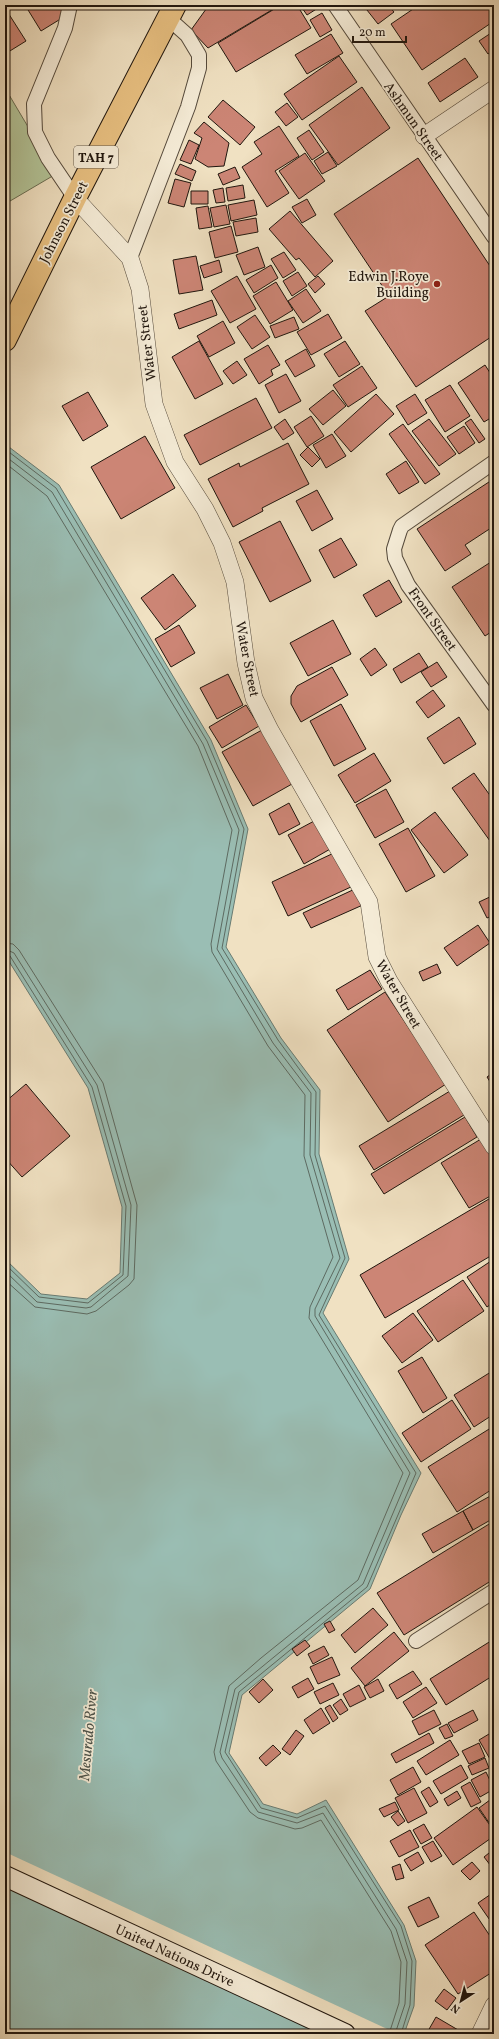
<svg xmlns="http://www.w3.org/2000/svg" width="499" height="2039" font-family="Vollkorn,serif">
	<rect width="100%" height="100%" fill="#f0e1c2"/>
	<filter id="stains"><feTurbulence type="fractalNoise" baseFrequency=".005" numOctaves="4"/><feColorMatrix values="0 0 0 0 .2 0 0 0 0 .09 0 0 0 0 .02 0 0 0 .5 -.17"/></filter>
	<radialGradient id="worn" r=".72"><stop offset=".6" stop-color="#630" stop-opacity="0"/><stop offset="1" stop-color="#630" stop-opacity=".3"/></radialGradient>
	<path fill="#b3c498" stroke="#6a6d53" d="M5,88l51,86 -51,30z"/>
	<path fill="#9abeb4" stroke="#697b72" d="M5,444l54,41 152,255 37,89 -22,118 55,91 39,52 -1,64 30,105 -26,54 98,160 -20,42 -31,74 -128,106 -13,58 34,51 34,10 29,-14 78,125 12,36 -2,45 -10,28h-399v-775l36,35 46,5 33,-26 2,-66 -34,-119 -83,-133z"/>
	<path fill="#f0e1c2" d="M5,1852l393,182h-72l-321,-148z"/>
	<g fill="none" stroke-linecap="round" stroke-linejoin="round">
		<path stroke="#5d6a61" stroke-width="1" d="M5,449l51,39 151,253 37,88 -22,119 56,92 38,52 -1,63 30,103 -26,57 97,158 -49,114 -128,105 -14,60 36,56 36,10 28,-12 76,120 11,35 -2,44 -9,29
			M5,456l47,36 151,252 36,86 -22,119 56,94 38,50 -1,62 30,103 -25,51v7l95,157 -47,111 -128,105 -15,63 2,6 36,54 39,11 26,-10 73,116 11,33 -2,42 -10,30
			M5,463l42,33 151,250 34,84 -21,114 1,8 56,94 37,49 -1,61 29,101 -23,50 -1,11 94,155 -45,107 -97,78 -32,28 -15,66 2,9 34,51 8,6 37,11 7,-1 19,-8 70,111 10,31 -2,41 -10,31
			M5,943l8,1 6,6 84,133 34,122 -3,74 -5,6 -33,26 -9,3 -52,-7 -30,-27
			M5,949l9,4 83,132 34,120 -3,71 -37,31 -5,1 -49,-6 -32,-31
			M5,954l5,2 82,131 34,119 -3,69 -35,28 -49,-6 -34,-33"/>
	</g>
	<path fill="#cc8575" stroke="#20160e" d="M25,5h36l6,10 -26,16z
		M209,5h71l-72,43 -17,-18z
		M281,5h16l14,23 -75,44 -18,-29z
		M300,5h16l2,3 -11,7z
		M363,5h25l6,7 -16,12z
		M419,5h75v16l-72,49 -31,-46z
		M5,8l21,33 -21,13z
		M322,13l10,17 -12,7 -10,-17z
		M494,31v19l-6,4 -9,-13z
		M331,34l12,19 -36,21 -12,-19z
		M339,56l18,26 -55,38 -18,-26z
		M465,58l13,19 -38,25 -12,-19z
		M362,87l28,41 -52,37 -29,-40z
		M223,100l32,27 -15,18 -32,-28z
		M287,103l11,14 -12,9 -11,-14z
		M204,122l25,21 -5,23 -16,1 -13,-8 7,-21 -8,-5z
		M279,126l20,30 -24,15 14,22 -22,14 -25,-40 20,-13 -8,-12z
		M309,130l15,22 -12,8 -15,-22z
		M189,140l10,5 -8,19 -11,-4z
		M328,152l9,14 -15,8 -8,-13z
		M305,153l20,28 -26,18 -20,-28z
		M418,158l76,114v63l-78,52 -51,-76 24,-15 -55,-82z
		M180,164l16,7 -4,10 -17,-7z
		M235,167l5,11 -17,7 -5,-11z
		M175,179l16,4 -7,24 -16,-4z
		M243,185l2,13 -17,3 -2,-13z
		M223,188l2,14 -9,1 -3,-13z
		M191,191h17v13h-17z
		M307,199l9,16 -14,8 -10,-16z
		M254,200l3,15 -26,6 -3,-16z
		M226,205l4,19 -16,3 -4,-19z
		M208,206l4,21 -13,2 -3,-21z
		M290,211l43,50 -18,16 -16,-19 -3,2 -27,-31z
		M256,218l2,14 -22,4 -3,-14z
		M231,226l7,26 -23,6 -6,-26z
		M258,247l7,20 -21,8 -8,-20z
		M284,252l12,18 -13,8 -12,-19z
		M196,256l7,34 -24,4 -6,-34z
		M219,260l3,12 -18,6 -4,-12z
		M271,265l7,13 -24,15 -8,-13z
		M298,272l9,14 -15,10 -9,-15z
		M237,276l19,33 -26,14 -19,-32z
		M318,276l7,8 -10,9 -7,-9z
		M276,282l17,28 -23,14 -17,-28z
		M306,289l15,22 -18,12 -15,-22z
		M212,300l5,15 -38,14 -5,-15z
		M328,314l14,24 -31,17 -14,-23z
		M255,315l15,22 -18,12 -15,-22z
		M294,317l5,12 -24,9 -5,-12z
		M223,321l12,22 -26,14 -12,-21z
		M199,341l24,43 -28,15 -23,-42z
		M345,341l15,23 -21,13 -15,-23z
		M268,345l12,20 -9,5 2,5 -14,9 -15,-25z
		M306,349l9,17 -20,11 -10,-16z
		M237,361l10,14 -14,9 -10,-13z
		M485,365l9,14v37l-10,6 -26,-39z
		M362,366l15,22 -29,19 -15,-22z
		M286,374l15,27 -22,12 -14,-28z
		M450,385l20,31 -25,16 -20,-32z
		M333,390l13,16 -23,19 -14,-16z
		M88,392l20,34 -25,15 -21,-35z
		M376,394l18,20 -43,38 -17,-20z
		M415,394l12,19 -19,12 -12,-19z
		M256,398l16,30 -72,37 -16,-30z
		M311,416l13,20 -17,11 -13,-20z
		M285,419l9,14 -11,7 -9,-13z
		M429,419l27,35 -17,12 -27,-35z
		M471,419l14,20 -6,4 -14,-20z
		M403,424l37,50 -15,10 -36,-50z
		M464,426l11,17 -16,11 -12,-17z
		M332,434l14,22 -20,12 -13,-23z
		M145,436l30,52 -54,31 -30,-52z
		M288,443l21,41 -47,24 1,3 -30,16 -25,-48 31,-16 1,4z
		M308,447l12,12 -8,8 -12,-12z
		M406,461l13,21 -20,12 -13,-20z
		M492,480l2,4v42l-29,19 6,9 -26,17 -28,-42z
		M317,490l16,29 -21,12 -16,-30z
		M280,521l31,60 -41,21 -31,-60z
		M341,538l16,27 -23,13 -15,-28z
		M494,560v70l-9,6 -33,-49z
		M173,574l23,32 -31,24 -24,-32z
		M389,580l13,22 -26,15 -13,-22z
		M333,620l18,34 -43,22 -18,-33z
		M179,625l16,28 -24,14 -16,-28z
		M375,648l12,17 -16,11 -11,-17z
		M419,653l9,14 -27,16 -8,-14z
		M437,662l10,15 -16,10 -10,-15z
		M332,667l16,28 -47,27 -10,-18v-8l6,-10z
		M228,674l15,31 -26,14 -17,-31z
		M433,690l12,16 -17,12 -12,-16z
		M341,704l25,45 -32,17 -24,-45z
		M246,705l13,21 -37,22 -13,-21z
		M459,717l17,27 -32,20 -17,-26z
		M262,730l30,54 -39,22 -31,-54z
		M374,753l17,28 -36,22 -17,-28z
		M474,773l20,28v37l-4,3 -38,-53z
		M386,789l18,33 -29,16 -19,-33z
		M289,803l11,21 -21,11 -10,-21z
		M435,812l33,43 -24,18 -33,-43z
		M316,820l16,28 -28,16 -16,-29z
		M408,828l27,48 -29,16 -27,-48z
		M336,852l17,34 -65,30 -16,-34z
		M357,888l8,16 -54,24 -8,-15z
		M494,895v20l-7,3 -8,-16z
		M478,925l12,18 -33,23 -13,-18z
		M437,964l4,9 -18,8 -4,-9z
		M370,970l12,19 -34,21 -12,-20z
		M385,992l61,92 -58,38 -61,-92z
		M494,1072v16l-7,-11z
		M26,1084l44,52 -48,41 -17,-19v-56z
		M450,1091l14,24 -90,55 -15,-24z
		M465,1117l12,20 -93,57 -13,-20z
		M481,1139l13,20v35l-25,14 -28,-45z
		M494,1196v58l-109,64 -25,-43z
		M494,1259v43l-7,5 -20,-30z
		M463,1280l21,31 -46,31 -21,-31z
		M413,1313l20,27 -31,23 -20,-27z
		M422,1357l25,41 -24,15 -25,-42z
		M494,1370v44l-20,13 -20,-32z
		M452,1400l19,29 -50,33 -19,-29z
		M494,1426v62l-37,24 -29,-45z
		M494,1494v24l-21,12 -10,-19z
		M463,1511l10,19 -40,23 -11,-19z
		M494,1521v58l-90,56 -27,-42z
		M373,1608l15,17 -33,28 -14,-18z
		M330,1621l5,9 -6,3 -5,-9z
		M394,1632l15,19 -44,35 -14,-18z
		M494,1639v36l-48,30 -16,-26z
		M305,1640l5,6 -13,10 -5,-7z
		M324,1646l5,9 -16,9 -5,-10z
		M332,1657l8,18 -22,9 -8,-17z
		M413,1671l9,13 -25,15 -8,-14z
		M308,1678l6,11 -16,9 -6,-11z
		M263,1679l10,11 -14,13 -10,-11z
		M378,1679l6,12 -14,7 -6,-11z
		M333,1683l6,12 -19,9 -6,-12z
		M359,1685l7,14 -16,8 -7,-13z
		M426,1687l11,16 -24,15 -10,-16z
		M341,1699l7,11 -8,5 -7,-10z
		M330,1705l8,13 -5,4 -8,-14z
		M321,1708l9,15 -17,11 -9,-14z
		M434,1710l7,14 -22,11 -7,-14z
		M473,1710l5,10 -24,13 -6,-10z
		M447,1724l6,12 -8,3 -6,-11z
		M296,1730l8,6 -14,19 -8,-6z
		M494,1731v35l-15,-26z
		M429,1733l5,10 -38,20 -5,-9z
		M450,1740l9,15 -33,20 -9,-14z
		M479,1743l6,14 -16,7 -7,-13z
		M273,1745l8,8 -15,13 -7,-8z
		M485,1758l4,10 -17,7 -4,-9z
		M461,1765l7,13 -27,16 -8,-13z
		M413,1767l8,15 -23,13 -8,-15z
		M486,1772l8,17 -14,8 -9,-17z
		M470,1782l11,20 -10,5 -10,-20z
		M429,1787l9,15 -8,5 -9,-15z
		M414,1788l13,25 -19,10 -13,-25z
		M457,1791l4,7 -13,8 -4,-7z
		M494,1797v33l-15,-22z
		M395,1802l4,8 -15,7 -5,-8z
		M477,1807l17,24v5l-41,29 -19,-27z
		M398,1811l7,10 -7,5 -7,-9z
		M424,1824l8,14 -11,6 -8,-14z
		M410,1830l9,17 -20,10 -9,-16z
		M433,1841l9,15 -11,6 -9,-15z
		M494,1849v21l-10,-13z
		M418,1852l6,11 -13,8 -7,-11z
		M472,1862l8,9 -10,9 -9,-9z
		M400,1864l4,14 -8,2 -4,-13z
		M494,1892v34l-16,-23z
		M429,1897l10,20 -21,10 -10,-20z
		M474,1912l20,30v29l-36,23 -33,-49z
		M444,1989l12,9 -9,12 -12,-9z
		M436,2017l29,17h-33l-4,-3z"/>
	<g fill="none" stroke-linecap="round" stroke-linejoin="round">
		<defs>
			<path id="minor" d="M70,5l-5,23 -31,76 1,28 13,26 27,40
				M335,5l159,232
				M130,258l58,-151 11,-39v-13l-12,-20 -19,-17
				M494,462l-92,64 -2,4 -6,19 1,9 13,27 86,120
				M416,1641l78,-50"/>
			<path id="tertiary" d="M424,136l70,-47
				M75,198l55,60 10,31 14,115 21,58 30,47 17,34 13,39 11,81 8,35 16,32 99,172 8,55 12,24 105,166
				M480,2034l14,-29"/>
			<path id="secondary" d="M5,1876l340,158"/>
			<path id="trunk" d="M5,340l70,-142 100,-193"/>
		</defs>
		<use href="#minor" stroke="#54493b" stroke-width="16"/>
		<use href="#tertiary" stroke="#54493b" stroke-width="18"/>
		<use href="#secondary" stroke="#20160e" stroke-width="22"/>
		<use href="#trunk" stroke="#20160e" stroke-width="24"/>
		<use href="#minor" stroke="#f5ecd7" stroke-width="14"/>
		<use href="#tertiary" stroke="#f5ecd7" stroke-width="17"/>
		<use href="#secondary" stroke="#f5ecd7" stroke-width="20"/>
		<use href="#trunk" stroke="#e8c081" stroke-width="22"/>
	</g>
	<circle fill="#8f2418" stroke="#f5ecd7" stroke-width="1.5" cx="437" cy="284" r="4"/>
	<g text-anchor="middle" stroke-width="3.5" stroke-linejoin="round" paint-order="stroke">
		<rect fill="#f5ecd7" stroke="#60564a" stroke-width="1" x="74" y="146" width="44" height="22" rx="3"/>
		<g font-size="13" font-weight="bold" fill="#20160e">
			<text x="96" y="162">TAH 7</text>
		</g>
		<g font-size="14" fill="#20160e" stroke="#f5ecd7">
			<text transform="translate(414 121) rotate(55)" y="5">Ashmun Street</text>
			<text transform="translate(63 222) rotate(-63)" y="5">Johnson Street</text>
			<text transform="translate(146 343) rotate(-97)" y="5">Water Street</text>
			<text transform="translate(433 619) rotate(55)" y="5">Front Street</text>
			<text transform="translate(248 659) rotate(79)" y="5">Water Street</text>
			<text transform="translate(399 994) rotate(60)" y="5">Water Street</text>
			<text transform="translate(175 1955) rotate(25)" y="5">United Nations Drive</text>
		</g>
		<g font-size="14" fill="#20160e" stroke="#f5ecd7" text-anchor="end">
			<text x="429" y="281">Edwin J.Roye<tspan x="429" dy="16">Building</tspan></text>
		</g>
		<g font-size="15" font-style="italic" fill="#4b5148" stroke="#f5ecd7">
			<text transform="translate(88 1735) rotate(-85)" y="5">Mesurado River</text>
		</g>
	</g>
	<rect width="499" height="2039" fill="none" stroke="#f0e1c2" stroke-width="20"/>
	<rect x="6" y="6" width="487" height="2027" fill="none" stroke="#20160e" stroke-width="2"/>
	<rect x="10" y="10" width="479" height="2019" fill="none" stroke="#20160e"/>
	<g transform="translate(461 2001) rotate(216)" stroke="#f5ecd7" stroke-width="3" paint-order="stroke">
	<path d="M0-3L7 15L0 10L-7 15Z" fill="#20160e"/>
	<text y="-6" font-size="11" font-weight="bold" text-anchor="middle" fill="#20160e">N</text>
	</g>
	<path d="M353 36v6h53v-6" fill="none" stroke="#20160e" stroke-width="2"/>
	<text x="359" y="36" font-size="12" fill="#20160e" stroke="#f5ecd7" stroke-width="3" paint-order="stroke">20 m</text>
	<rect width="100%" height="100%" filter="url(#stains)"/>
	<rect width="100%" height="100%" fill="url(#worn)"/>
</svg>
